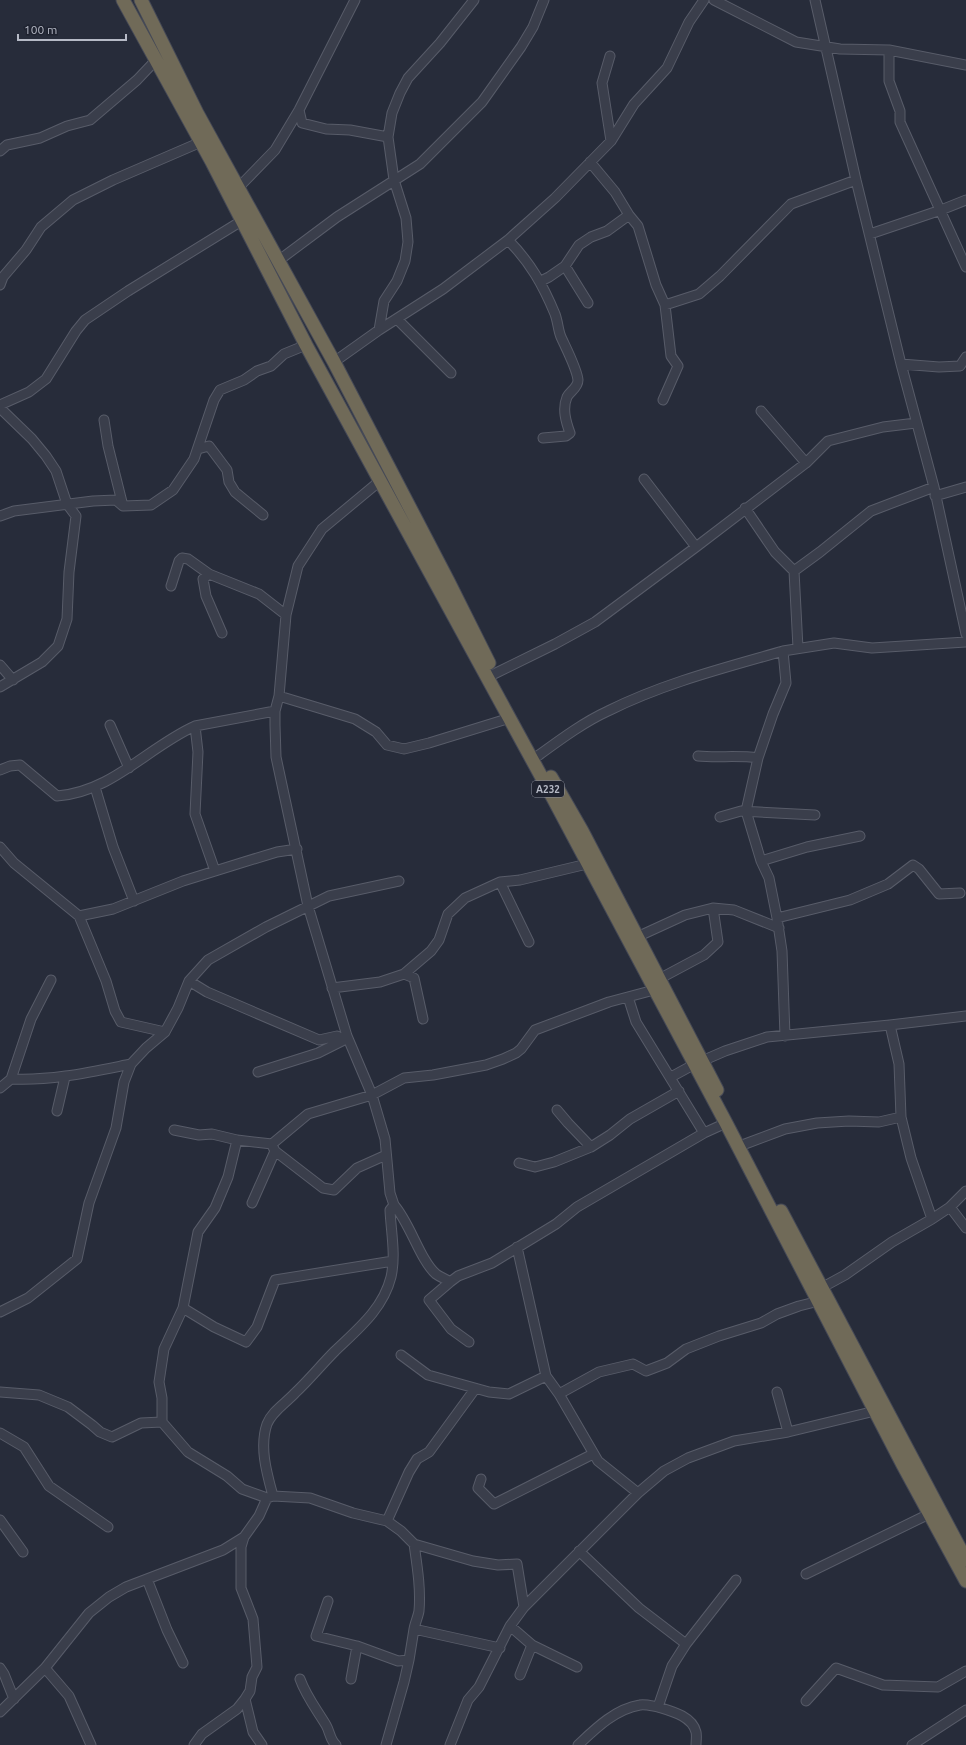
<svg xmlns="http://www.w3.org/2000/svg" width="966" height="1745" font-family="Ubuntu,sans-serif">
	<rect width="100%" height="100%" fill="#272c3a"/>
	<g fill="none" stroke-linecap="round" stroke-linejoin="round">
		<defs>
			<path id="minor" d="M714,0l82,42 44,7 49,1 77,15
				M815,0l41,180 45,184 33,123 32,147
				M889,50v31l11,30v11l66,145
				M610,56l-8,27 9,58
				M299,110l3,13 24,6 24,1 38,7
				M0,151l7,-6 33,-7 27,-12 23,-6 47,-40 19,-20
				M238,188l37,-38 24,-40 56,-110
				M629,215l9,11 18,59 9,20 6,51 7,10 -15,34
				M870,234l71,-24 25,-10
				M508,240c22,22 35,45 47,74 3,8 3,16 6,23 5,11 16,32 17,43 0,8 -8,11 -11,17 -5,12 -1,25 3,36l-4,3 -23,2
				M278,261l59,-44 83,-53 62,-62 39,-55 12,-20 11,-27
				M565,266l23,37
				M541,281l8,-4 16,-11 14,-21 12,-8 16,-6 22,-16 -14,-23 -25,-30
				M0,285l3,-8 23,-27 15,-23 32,-27 40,-20 88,-38
				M665,305l34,-11 21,-18 71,-72 65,-24
				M397,319l54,54
				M379,330l5,-29 13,-20 8,-20 3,-19 -2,-24 -12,-38 -6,-43 4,-24 8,-20 8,-15 32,-35 34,-43
				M334,362l45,-32 64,-41 65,-49 47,-42 56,-57 23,-37 33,-36 22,-46 15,-22
				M901,364l38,3 21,-1 6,-9
				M0,405l29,-13 17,-13 30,-48 9,-11 43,-29 115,-71
				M0,408l32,31 14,17 10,15 11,33 9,12 -7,56 -2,47 -9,27 -16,16 -42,25
				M761,411l45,52
				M104,420l4,26 15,60
				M198,449l11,-3 18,24 2,12 6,10 28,23
				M644,479l52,68
				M935,496l31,-9
				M745,508l30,44 19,19 4,77
				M0,516l14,-5 79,-10 23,-1 7,6 28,-1 22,-15 21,-31 20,-59 6,-10 24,-10 13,-9 14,-5 13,-12 22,-9
				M794,571l26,-19 51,-41 63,-24
				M171,586l8,-25 3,-3 6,1 21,15
				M222,633l-16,-37 -3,-17 6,-5 50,20 27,21
				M783,651l51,-8 38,5 94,-6
				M0,665l13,15
				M494,674l61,-30 40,-22 101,-75 110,-84 22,-22 55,-14 33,-4
				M279,696l76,23 21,13 11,13 17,4 25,-6 81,-25
				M110,725l19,43
				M195,726l3,26 -3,62 20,57
				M539,755c22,-16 45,-33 69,-44 56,-28 116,-43 175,-60l3,32 -13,31 -15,44 -12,53 15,50 8,17 8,40 5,33 3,85
				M698,756c20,2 40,-1 60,2
				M0,770l10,-4 10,-1 37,31c55,-4 91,-49 138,-70l80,-15
				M95,787l18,60 21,54
				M720,817l21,-6 74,4
				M0,847l14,16 65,53 27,65 9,30 6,11 44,10
				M761,861l46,-14 53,-11
				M500,882l29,60
				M713,908l21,2 45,18
				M79,916l34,-7 70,-28 61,-19 33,-10 20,-3
				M777,918l73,-18 38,-16 25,-19 6,4 20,25 21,-1
				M637,937l48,-22 28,-7 5,34 -14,13 -45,24
				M404,974l10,4 9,41
				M189,981l18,11 112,48 18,-4 7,4 3,-4
				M332,988l48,-6 24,-8 27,-23 8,-11 9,-26 17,-16 35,-16 20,-2 67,-16
				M628,997l8,25 68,111
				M702,1061l23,-10 42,-14 123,-12 76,-9
				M258,1072l60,-19 26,-13
				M671,1077l22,-12
				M11,1079l20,-60 20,-39
				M0,1088l11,-9c41,2 80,-7 120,-15
				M557,1110l11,13 23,24
				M57,1111l8,-34
				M174,1130l25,5 13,-1 25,6
				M745,1144l40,-15 32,-6 32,-2 30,1 22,-5 -2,-53 -9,-39
				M275,1151l48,37 11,2 23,-22 29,-13
				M519,1163l16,4 19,-5 37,-15 19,-12 20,-16 49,-28
				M252,1203l23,-52 -3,-6
				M394,1205c16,18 26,55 42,69 4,3 10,5 14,8l8,-6 34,-13 64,-39 21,-17 127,-74 22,-10
				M950,1207l16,21
				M932,1219l18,-12 16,-16
				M517,1247l29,129 13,18 39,67 40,32
				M450,1282l-21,18 22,29 18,13
				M823,1287l22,-12 47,-33 40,-23 -21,-61 -10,-41
				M183,1308l31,19 32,15 11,-15 18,-47 118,-19
				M0,1312l28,-14 49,-39 12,-56 27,-75 8,-46 7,-18 15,-16 19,-16 13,-24 11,-27 19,-21 58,-33 63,-31 70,-15
				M401,1355l27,20 61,17 20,2 37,-18
				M0,1392l39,3 29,12 24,18 8,7 12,5 29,-14 21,-1
				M777,1392l11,40
				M559,1394l40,-22 34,-8 13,7 21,-8 19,-14 33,-13 42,-13 16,-9 22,-8 20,-5
				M0,1433l24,14 25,39 59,41
				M481,1479l-3,9 16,16 99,-50
				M273,1496c-6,-22 -14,-49 -6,-72 5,-13 19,-21 28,-31 14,-13 26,-28 40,-42 23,-22 48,-42 56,-74 5,-22 0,-45 -1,-67l4,-5 -4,-12 -5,-54 -13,-44 -25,-59 -39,-130 -32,-149 -1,-32v-14l4,-15 7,-81 12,-49 24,-37 59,-49
				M267,1498l-25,-9 -15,-13 -39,-24 -26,-30v-24l-3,-16 5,-33 19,-41 15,-76 17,-24 13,-31 9,-37 35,4 36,-30 64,-19 32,-17 29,-3 53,-10 17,-6 13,-6 5,-4 14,-19 74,-28 45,-12
				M0,1520l23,32
				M387,1521l22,-49 8,-13 12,-7 46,-63
				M244,1537l-3,10v41l12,31 4,48 -5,10 -2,14 -5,8 8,33 9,13
				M414,1544c3,21 7,45 5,67 -1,6 -4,12 -5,18l86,19
				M579,1551l60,57 47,36
				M806,1574l123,-60
				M147,1579l20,51 16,33
				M328,1601l-12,35 41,10
				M510,1626l22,19 45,22
				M0,1668l4,6 10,25
				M45,1668l24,28 22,49
				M520,1675l12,-30
				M300,1679c6,17 17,31 26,46 4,7 4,15 10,20
				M351,1679l6,-33 41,15 11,-1 5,-31
				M806,1701l30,-33 47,17 55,2 28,-16
				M658,1707c13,4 34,9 38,25 1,4 0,9 0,13
				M0,1712l45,-44 44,-55 20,-16 17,-10 97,-37 21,-13 15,-21 8,-18 6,-2 37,2 43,15 34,8 14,10 13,13 59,17 25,4 19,-1 7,43
				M194,1745l8,-11 35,-25 8,-10
				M386,1745l18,-63 5,-22
				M450,1745l18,-45 11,-13 31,-61 14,-19 114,-114 26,-22 24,-13 46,-17 54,-9 87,-21
				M578,1745c17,-16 37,-36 62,-40 5,-1 12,1 18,2l14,-41 14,-22 50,-64
				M912,1745l54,-35"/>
			<path id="highway" d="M123,0l89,162 94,183 247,453 173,325 177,342 63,116
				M141,0l56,113 137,249 114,219 41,82
				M551,777l31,54 135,259
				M781,1211l185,349"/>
		</defs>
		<use href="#minor" stroke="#585c69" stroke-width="11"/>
		<use href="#highway" stroke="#454956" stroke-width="15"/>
		<use href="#minor" stroke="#3a3e4b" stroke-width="9"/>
		<use href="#highway" stroke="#706a58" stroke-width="13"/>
	</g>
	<g text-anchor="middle" stroke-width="4" stroke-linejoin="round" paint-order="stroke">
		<rect fill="#1f2330" stroke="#898d99" stroke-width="1" x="532" y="781" width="32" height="16" rx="3"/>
		<g font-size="10" font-weight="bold" fill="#b6bac6">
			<text x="548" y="793">A232</text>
		</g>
	</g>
	<path d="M18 34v6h108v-6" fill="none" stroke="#b6bac6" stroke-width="2"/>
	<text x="24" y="34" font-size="12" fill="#b6bac6" stroke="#1f2330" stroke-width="3" paint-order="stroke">100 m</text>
</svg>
